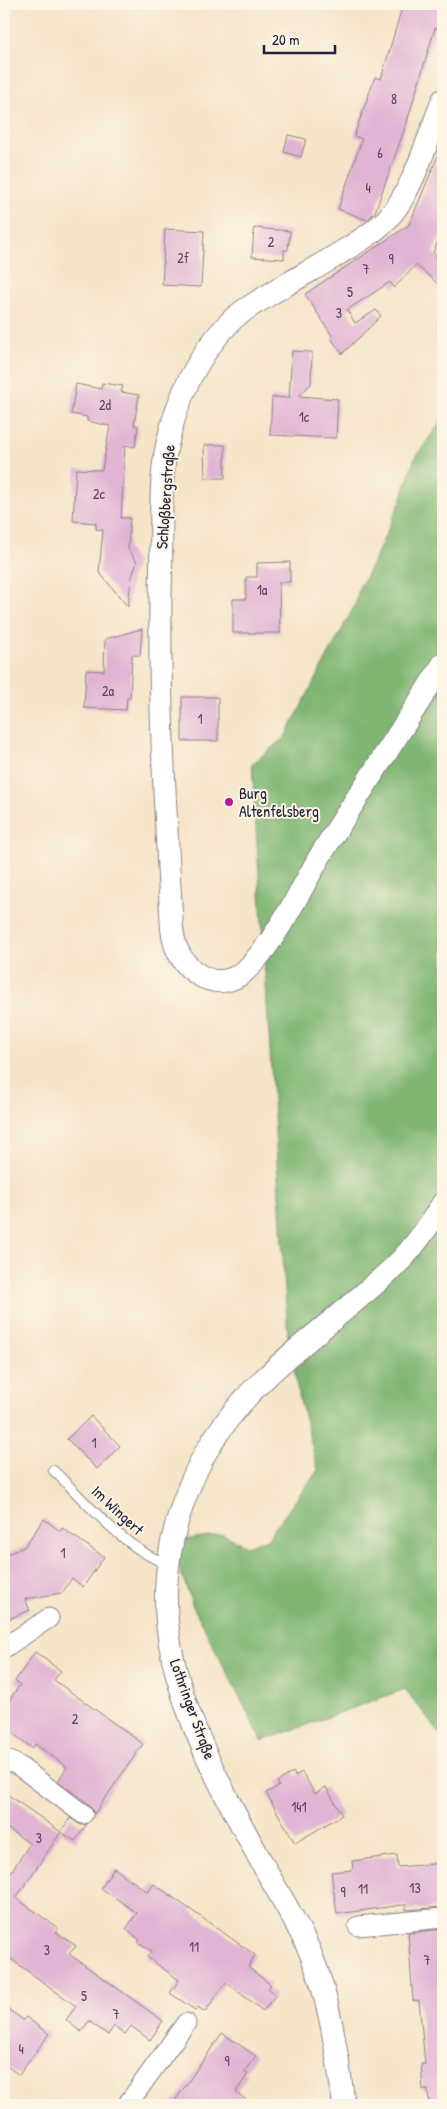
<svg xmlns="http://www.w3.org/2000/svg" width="447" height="2109" font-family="'Patrick Hand',sans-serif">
	<rect width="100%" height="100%" fill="#fcf5e5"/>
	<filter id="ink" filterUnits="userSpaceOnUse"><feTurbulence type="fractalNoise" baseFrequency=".02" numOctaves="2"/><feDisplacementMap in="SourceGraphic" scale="10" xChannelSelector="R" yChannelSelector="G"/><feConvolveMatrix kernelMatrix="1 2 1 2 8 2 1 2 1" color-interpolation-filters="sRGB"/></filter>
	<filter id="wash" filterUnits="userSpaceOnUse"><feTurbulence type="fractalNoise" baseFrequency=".0096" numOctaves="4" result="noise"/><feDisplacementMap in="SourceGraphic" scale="20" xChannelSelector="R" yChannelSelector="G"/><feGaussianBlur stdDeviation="1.12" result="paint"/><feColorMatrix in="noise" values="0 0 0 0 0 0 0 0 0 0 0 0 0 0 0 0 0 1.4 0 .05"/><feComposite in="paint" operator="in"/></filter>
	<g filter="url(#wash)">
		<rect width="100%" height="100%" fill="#f5e4c8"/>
		<path fill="#7fb672" stroke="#506c56" d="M443,418v1320l-38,-49 -143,52 -69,-135 -23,-64 52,-8 24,12 21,-7 51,-69 -19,-74 -11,-59 -36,-573 33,-27 71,-134 3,-15 14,-25 28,-63 13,-40z"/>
		<g id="blocks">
			<path fill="#e1b4d4" d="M403,4h40v27l-8,-3 -28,94 -32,90 -8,8 -29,-11 24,-70 -8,-3 21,-59 6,2z
				M288,135l18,4 -5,18 -17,-5z
				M443,144v85l-10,24 10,9v26l-27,-23 -22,23 -4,-6 -43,28 8,13 21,-13 5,6 -39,38 -11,-16 2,-1 -28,-43 104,-69z
				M254,228l36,3 -2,19h-4v9l-32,-2z
				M165,229l39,2 -3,56 -39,-2z
				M292,351l20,1 -1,32 -12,12 39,3 -2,39 -66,-3 2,-38 17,1z
				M102,383l21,3 -2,6 18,3 -5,30 4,1 -3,21 -10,-2 -4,73h9l-2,31 9,13 -6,17 -3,28 -29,-35 4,-42 -7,-1v-6l-23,-2 3,-52 26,1 8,-44 -23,-5v-4l-16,-3 5,-30 25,5z
				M204,445h21v33h-20z
				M290,562v20h-11l1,51h-47v-34h13v-22h11v-14z
				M142,629l-2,26h-8l-2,43h-3l-1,12 -42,-2 2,-38 18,1 1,-32z
				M182,697h36v44h-36z
				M91,1416l29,30 -23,23 -30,-30z
				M44,1519l16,12 2,-3 42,29 -21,30 -11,-9 -10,15 -37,6 5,11 -26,11v-66l20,-8z
				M35,1652l26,19 -7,9 89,64 -49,70 -4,-9 -32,-24 9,-14 -32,-23 -3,4 -28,-21v-20l16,-22 -5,-4z
				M293,1772l2,4 7,-4 13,22 11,-7 16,28 -47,28 -29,-50 13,-7 -2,-4z
				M4,1792l57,40 -45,66 42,30 -2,4 20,14 -7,8 94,67 -13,19 -19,-14 -6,8 -11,-8 -6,9 -19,-14 -8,11 -15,-12 10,-14 -72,-52v-72l26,-38 -26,-18z
				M70,1818l11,7 6,-1 -12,17 -14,-9z
				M397,1855l1,12 45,-4v44l-37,3v-5h-4l-65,9 -6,-42 22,-2 -1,-9z
				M114,1868l34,24 6,-8 101,71 -7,12 23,18 -3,3 8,7 -13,16 -37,-29 -21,30 -7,-5 -3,3 -25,-17 9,-13 -32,-23 5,-6 -14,-9 2,-2 -14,-11 11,-16 -36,-25z
				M443,1929v176h-14l-1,-15h-5l-2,-26h4l-6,-64 -6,1 -5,-68z
				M4,2006l19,14 3,-3 23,17 -30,41 -15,-11z
				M222,2033l34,23 -12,16 4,2 -12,18 17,13h-81z"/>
		</g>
	</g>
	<g filter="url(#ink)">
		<use href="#blocks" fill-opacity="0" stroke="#8c8382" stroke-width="1"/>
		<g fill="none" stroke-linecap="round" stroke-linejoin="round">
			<defs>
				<path id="service" d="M53,1470c32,30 73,81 115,94"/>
				<path id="minor" d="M4,1648l45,-30
					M4,1758l15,8 64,48
					M358,1926l85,-8
					M127,2105l59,-82"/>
				<path id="tertiary" d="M443,100c-14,34 -30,93 -56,119 -14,15 -33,25 -50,36 -23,14 -47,27 -70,41 -13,8 -28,16 -38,27 -33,34 -52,76 -62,122 -8,37 -5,84 -6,123 -3,120 4,241 11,361 1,6 2,13 4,18 9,23 35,43 60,30 28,-14 67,-91 84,-121 40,-64 83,-128 123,-192
					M344,2105c-7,-50 -13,-101 -32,-148 -11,-28 -29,-56 -44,-83 -45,-83 -105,-185 -102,-282 1,-48 17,-99 40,-140 46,-81 129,-127 193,-190 17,-17 31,-38 44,-59"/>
			</defs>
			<use href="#service" stroke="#8c8382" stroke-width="11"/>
			<use href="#minor" stroke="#8c8382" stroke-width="21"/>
			<use href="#tertiary" stroke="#8c8382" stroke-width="24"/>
			<use href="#service" stroke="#fff" stroke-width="9"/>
			<use href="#minor" stroke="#fff" stroke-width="19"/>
			<use href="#tertiary" stroke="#fff" stroke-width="22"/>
		</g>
	</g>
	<circle fill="#b5179e" stroke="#fcf5e5" stroke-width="2" cx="229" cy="802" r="5"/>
	<g text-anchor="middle" stroke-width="4" stroke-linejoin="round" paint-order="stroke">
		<g font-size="14" fill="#524661">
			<text x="394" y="104">8</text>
			<text x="380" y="158">6</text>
			<text x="368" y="193">4</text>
			<text x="271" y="247">2</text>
			<text x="183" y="263">2f</text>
			<text x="391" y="264">9</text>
			<text x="366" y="274">7</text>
			<text x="350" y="297">5</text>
			<text x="339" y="318">3</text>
			<text x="105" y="410">2d</text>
			<text x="304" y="422">1c</text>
			<text x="99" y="499">2c</text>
			<text x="262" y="595">1a</text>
			<text x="108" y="696">2a</text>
			<text x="200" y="724">1</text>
			<text x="94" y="1448">1</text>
			<text x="63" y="1558">1</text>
			<text x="75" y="1724">2</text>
			<text x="299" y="1812">141</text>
			<text x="39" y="1843">3</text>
			<text x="415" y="1893">13</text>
			<text x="363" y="1894">11</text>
			<text x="343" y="1897">9</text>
			<text x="194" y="1952">11</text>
			<text x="47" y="1955">3</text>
			<text x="427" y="1965">7</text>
			<text x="84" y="2001">5</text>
			<text x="116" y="2019">7</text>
			<text x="21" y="2054">4</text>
			<text x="227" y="2066">9</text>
		</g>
		<g font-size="16" fill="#22223b" stroke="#fcf5e5">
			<text transform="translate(165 497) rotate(-86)" y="6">Schloßbergstraße</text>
			<text transform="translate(118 1510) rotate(43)" y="6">Im Wingert</text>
			<text transform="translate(193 1709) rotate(70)" y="6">Lothringer Straße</text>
		</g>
		<g font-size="16" fill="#22223b" stroke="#fcf5e5" text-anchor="start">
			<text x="239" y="799">Burg<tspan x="239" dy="18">Altenfelsberg</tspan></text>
		</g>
	</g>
	<rect width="447" height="2109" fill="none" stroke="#fcf5e5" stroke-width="20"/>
	<path d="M264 45v8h71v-8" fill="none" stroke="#22223b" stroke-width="2.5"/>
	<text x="272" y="45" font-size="15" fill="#22223b" stroke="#fcf5e5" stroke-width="4" paint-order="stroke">20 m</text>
</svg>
